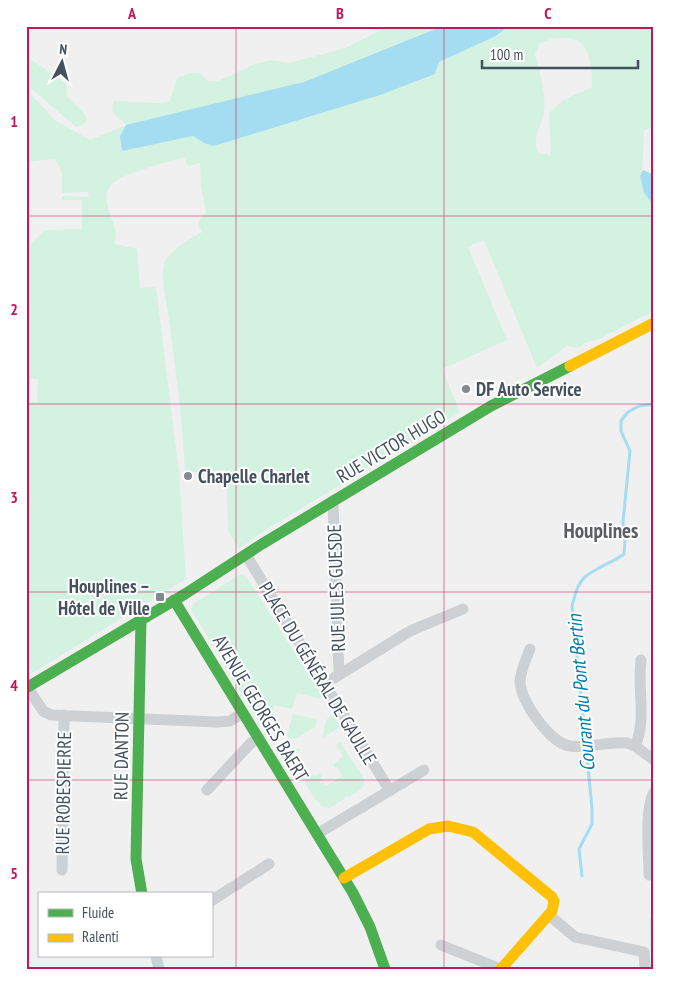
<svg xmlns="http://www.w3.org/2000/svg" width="680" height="995" font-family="'PT Sans Narrow',sans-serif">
	<rect width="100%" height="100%" fill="#f1f0f0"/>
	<path fill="#d3f2e1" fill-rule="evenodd" d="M389,26h54l-139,56 -182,69 71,-15 11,7 10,3 166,-51 55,-21 4,-12 57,-26 13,-10h145v100l-10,5c-1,11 0,37 -4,45l4,17 10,13v105l-57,29 -11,2 -8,6 -11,-2 -30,22 -53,-128 -16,7 39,93 -65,29 18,43 -196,119 -25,18 -11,-18 -2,-61 -41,3c-2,-49 -9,-99 -15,-148 -2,-14 -10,-49 -6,-61 5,-14 26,-25 38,-32 -5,-9 -4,-12 4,-19l-5,-27 -1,-23 -12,3 -4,-9c-15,5 -64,17 -72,27 -5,5 -7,13 -5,19 2,14 12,26 8,41l22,5 3,39 16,-1 23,185 7,107 -154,94 -6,-8v-256l1,-7h10l1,-23 -11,-1 -1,-2v-128l19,-18 37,-1v-29h-20v-4l27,1 -1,-5 -26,1v-21l-7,-13 -29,3v-73l30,32 34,19 36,-15c-8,-8 -18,-12 -12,-24l46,2 10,-2 7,-23 12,-5h11l8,8h10l37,-17 16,-4 19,3 55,-15zM554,38c6,1 15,-1 20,1 18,7 18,33 18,48l-29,13 -14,13 2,42 -13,-2c-7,-15 4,-27 6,-41 2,-19 -4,-40 -9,-58l5,-11z
		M26,56l39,27 2,4 -1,9 18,17 3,7 -3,4 -8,3 -50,-43z
		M241,574l5,2 75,118v5l-24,-6 -5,16 -18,-4 -6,22 -4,2 -5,-6 -68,-114 3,-6z
		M293,714l22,5 2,2 -2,6 -19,12 -8,-1 -1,-3z
		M332,716h2l6,11 -18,11 4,-18z
		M340,742l24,37c2,10 -8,13 -15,18l-4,-1 -1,3 -14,9 -7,-1 -8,-8 -10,-16v-3l9,-6 1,2 5,-3 2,4 -2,1 2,3 -2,1 1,2 2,-2 3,4 16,-10 -5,-9 -2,1 -2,-3 10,-9 -7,-11z
		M285,745l16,5 -17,11 -2,-1 -5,-8 2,-3z
		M654,912v57h-4l-1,-50z"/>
	<path fill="#a4dcf2" d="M443,26h66l-13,10 -57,26 -4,12 -55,21 -166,51 -10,-3 -11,-7 -71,15 -2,-15 6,-11 178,-43z
		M643,170l11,5v31l-10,-13 -4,-17z"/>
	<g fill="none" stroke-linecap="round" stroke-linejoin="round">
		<path stroke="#a4dcf2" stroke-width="3" d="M582,876l-3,-27 13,-25v-16l-20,-202c3,-10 5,-22 13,-29 10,-9 27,-14 39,-23l1,-14 -2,-18 7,-71 -9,-20v-10l7,-9 11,-6 15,-2"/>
		<path stroke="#ced1d4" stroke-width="11" d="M333,501l6,174
			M246,555l144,236
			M530,649c-4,10 -10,23 -10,33 0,19 31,62 50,64 19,3 38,-5 57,-3l8,3 19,14
			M334,678l76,-47 53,-22
			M28,688l15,23 8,4 166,7 13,-1 13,-8
			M635,746c12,-27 2,-57 6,-86
			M207,790l44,-47 8,-5
			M317,834l107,-64
			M62,870l2,-155
			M649,875c0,-22 -5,-64 5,-83
			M211,901l58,-37
			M549,915l26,22 69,15 1,17
			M441,945l60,24
			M156,956l3,13"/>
		<path stroke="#4caf50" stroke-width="11" d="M174,600l179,293 17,34 15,42
			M141,619l-5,240 6,35
			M26,688l159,-94 77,-50 229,-138 79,-40"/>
		<path stroke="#ffc107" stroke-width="11" d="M570,366l84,-43
			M344,878l85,-49 19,-3 25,6 79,65 2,4 -2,10 -51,58"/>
	</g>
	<path fill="none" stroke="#c2185b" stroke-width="1" stroke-opacity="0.55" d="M236,26v943M444,26v943M26,216h628M26,404h628M26,592h628M26,780h628"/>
	<g fill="#818991" stroke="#fff" stroke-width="2">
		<circle cx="466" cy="389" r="5"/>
		<circle cx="188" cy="476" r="5"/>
		<rect x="155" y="592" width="10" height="10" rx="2.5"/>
	</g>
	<g text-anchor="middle" stroke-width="4" stroke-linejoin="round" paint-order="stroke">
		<g font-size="19" font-weight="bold" fill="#45515e" stroke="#fff" text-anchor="start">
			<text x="476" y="396">DF Auto Service</text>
			<text x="198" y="483">Chapelle Charlet</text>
			<text x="150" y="593" text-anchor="end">Houplines –<tspan x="150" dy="22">Hôtel de Ville</tspan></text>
		</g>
		<g font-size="19" fill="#45515e" stroke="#fff">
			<text transform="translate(391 446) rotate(-31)" y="7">RUE VICTOR HUGO</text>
			<text transform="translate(336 588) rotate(-92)" y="7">RUE JULES GUESDE</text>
			<text transform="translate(318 673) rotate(59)" y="7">PLACE DU GÉNÉRAL DE GAULLE</text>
			<text transform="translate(261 708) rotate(59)" y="7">AVENUE GEORGES BAERT</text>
			<text transform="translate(121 756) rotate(-89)" y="7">RUE DANTON</text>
			<text transform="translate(63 793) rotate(-89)" y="7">RUE ROBESPIERRE</text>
		</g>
		<g font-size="20" font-style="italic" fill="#027dae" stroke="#fff">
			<text transform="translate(581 693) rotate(-95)" y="7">Courant du Pont Bertin</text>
		</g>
		<g font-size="21" font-weight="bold" fill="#5b5f65" stroke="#fff">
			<text x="601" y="538">Houplines</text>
		</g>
	</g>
	<rect width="680" height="995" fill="none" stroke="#ffffff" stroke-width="55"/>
	<rect x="38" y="892" width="175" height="65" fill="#ffffff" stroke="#b5b9bf"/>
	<rect x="48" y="909" width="25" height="8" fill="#4caf50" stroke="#b5b9bf"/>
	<text x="82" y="918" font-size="15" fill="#45515e">Fluide</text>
	<rect x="48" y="934" width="25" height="8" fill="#ffc107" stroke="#b5b9bf"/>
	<text x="82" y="942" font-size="15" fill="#45515e">Ralenti</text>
	<g transform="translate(62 62) rotate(6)" stroke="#ffffff" stroke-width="4" paint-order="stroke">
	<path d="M0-4L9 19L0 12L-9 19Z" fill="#45515e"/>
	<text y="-8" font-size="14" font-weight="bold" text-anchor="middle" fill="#45515e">N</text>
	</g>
	<path d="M482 60v8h156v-8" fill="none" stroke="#45515e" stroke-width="2.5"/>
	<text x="490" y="60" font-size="15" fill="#45515e" stroke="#ffffff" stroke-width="4" paint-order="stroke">100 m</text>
	<rect x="28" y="28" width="624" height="940" fill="none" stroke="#c2185b" stroke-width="2"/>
	<g font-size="16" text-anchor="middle" font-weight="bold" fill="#c2185b">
		<text x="132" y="19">A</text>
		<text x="340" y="19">B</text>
		<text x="548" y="19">C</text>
		<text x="14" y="127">1</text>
		<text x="14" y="315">2</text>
		<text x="14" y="503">3</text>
		<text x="14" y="691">4</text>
		<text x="14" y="879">5</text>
	</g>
</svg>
